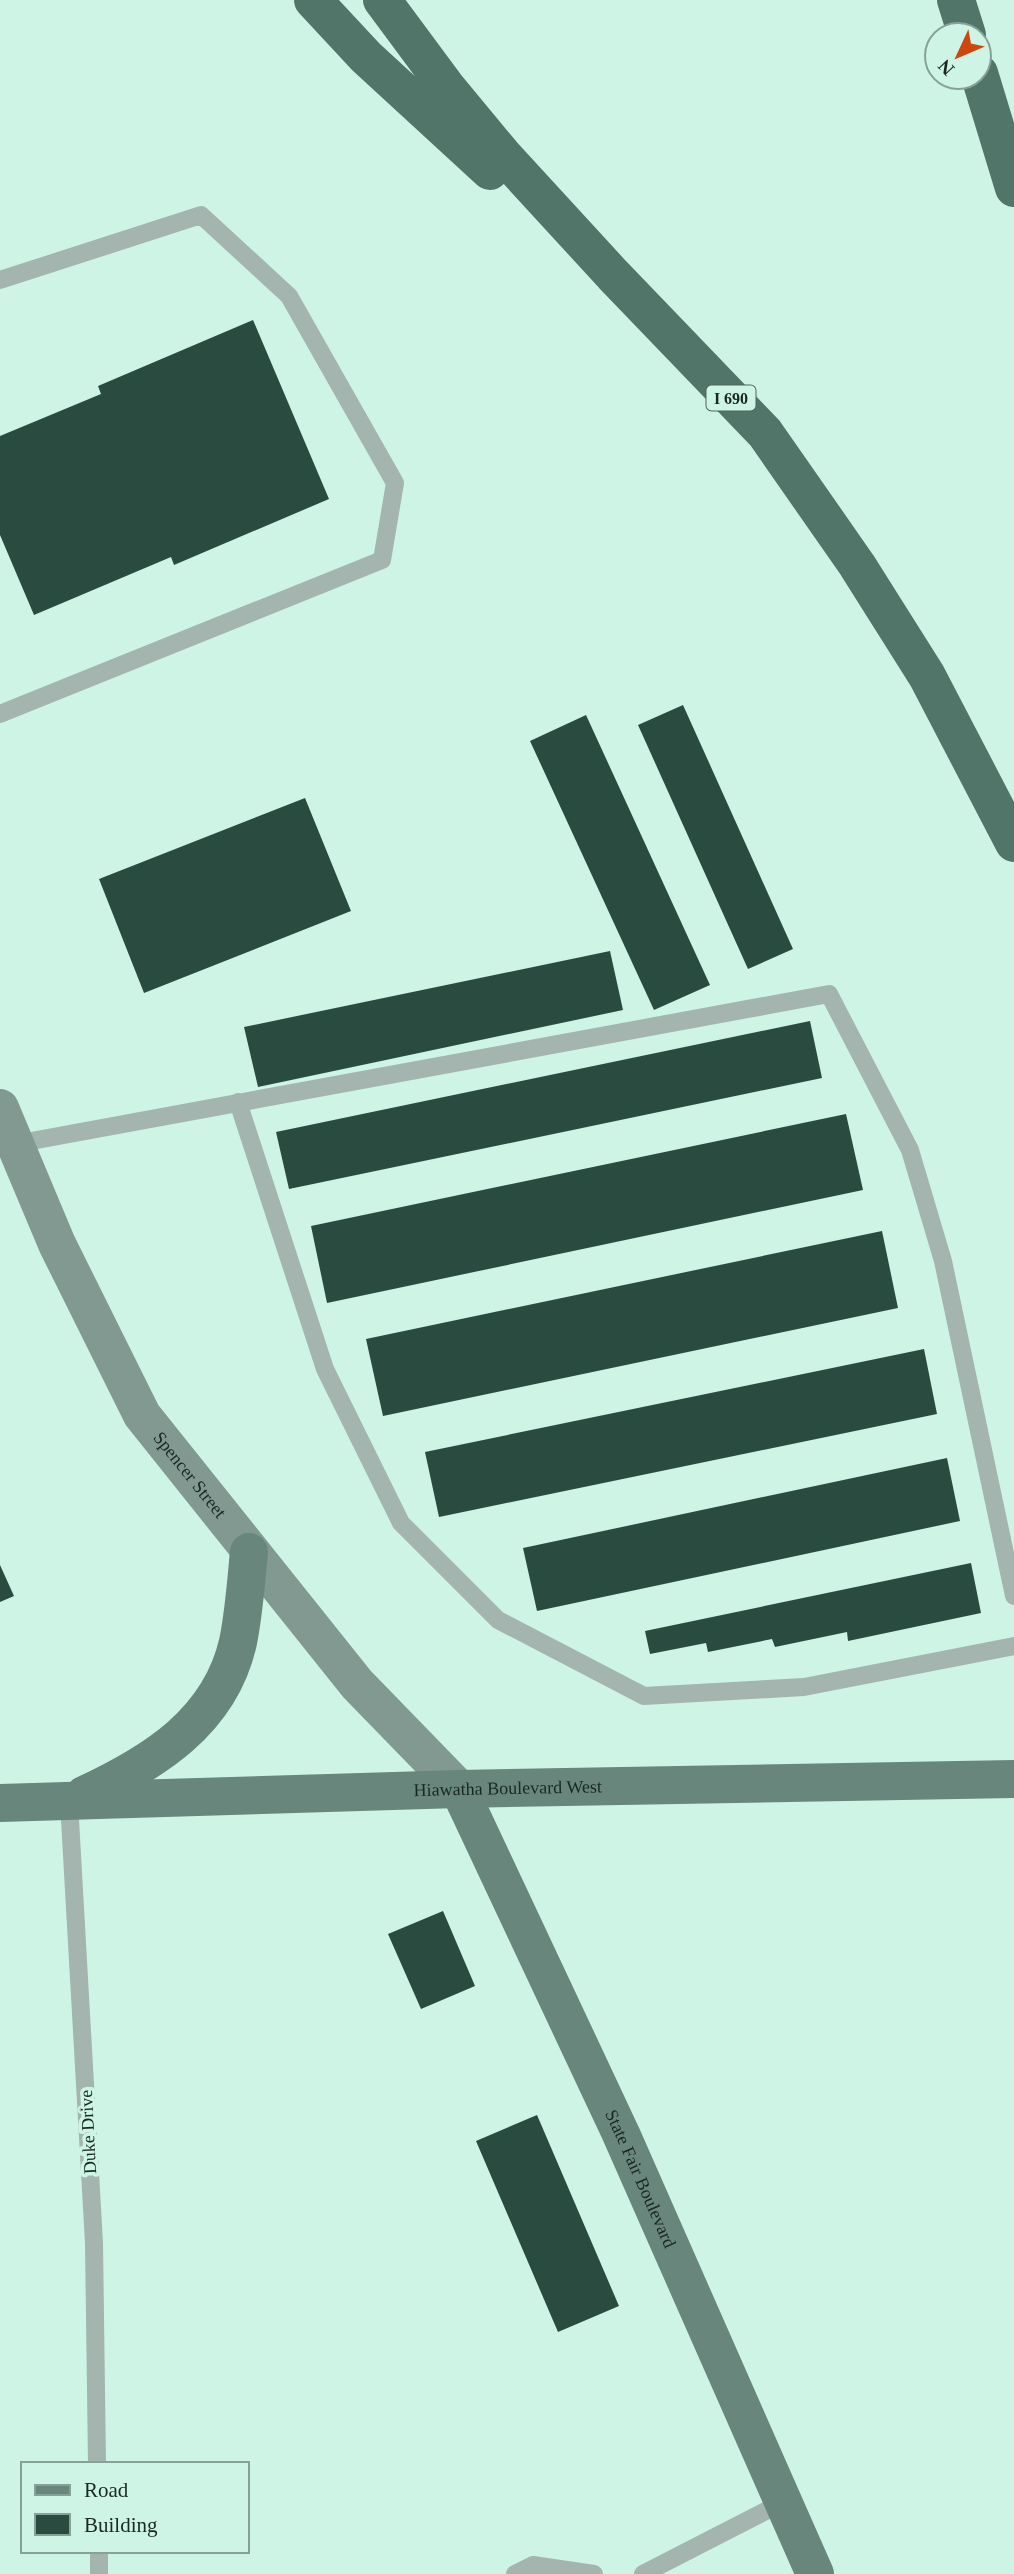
<svg xmlns="http://www.w3.org/2000/svg" width="1014" height="2574" font-family="Georgia,serif">
	<rect width="100%" height="100%" fill="#cef4e6"/>
	<path fill="#294b40" d="M253,320l76,179 -155,66 -3,-8 -137,58 -34,-80v-99l101,-42 -3,-8z
		M683,705l110,244 -45,20 -110,-244z
		M586,715l124,270 -56,25 -124,-269z
		M305,798l46,113 -207,82 -45,-114z
		M610,951l13,59 -365,77 -14,-60z
		M810,1021l12,57 -533,111 -13,-57z
		M846,1114l17,76 -536,113 -16,-77z
		M882,1231l16,77 -515,108 -17,-77z
		M924,1349l13,65 -498,103 -14,-65z
		M947,1458l13,63 -423,90 -14,-63z
		M971,1563l10,50 -133,28 -1,-9 -72,15 -3,-8 -64,13 -2,-9 -56,11 -5,-23z
		M0,1565l14,31 -14,6z
		M443,1911l32,75 -54,23 -33,-75z
		M537,2115l82,191 -61,26 -82,-191z"/>
	<g fill="none" stroke-linecap="round" stroke-linejoin="round">
		<path stroke="#a4b4ae" stroke-width="18" d="M0,280l201,-65 88,81 106,187 -13,77 -382,154
			M238,1102l87,267 76,154 97,97 146,76 160,-9 210,-41
			M15,1144l814,-150 81,156 33,111 71,335
			M69,1802l25,441 3,221
			M99,2551v23
			M515,2574l18,-9 61,9
			M643,2574l140,-72"/>
		<path stroke="#819990" stroke-width="38" id="s1" d="M0,1108l57,136 85,171 215,269 102,105"/>
		<g stroke="#68867b" stroke-width="38">
			<path id="s2" d="M459,1789l162,345 194,440"/>
			<path d="M84,1795c69,-32 136,-73 154,-153 6,-29 8,-60 11,-90"/>
			<path id="s3" d="M0,1803l459,-14 555,-10"/>
		</g>
		<path stroke="#527569" stroke-width="38" d="M313,0l53,57 124,114
			M382,0l66,89 54,65 111,121 152,158 92,132 70,111 87,167
			M956,0l11,35
			M979,73l35,115"/>
	</g>
	<g text-anchor="middle" stroke-width="7" stroke-linejoin="round" paint-order="stroke">
		<rect fill="#cef4e6" stroke="#50655e" stroke-width="2" x="706.5" y="385.5" width="49" height="25" rx="5"/>
		<g font-size="16" font-weight="bold" fill="#1a2824">
			<text x="731" y="404">I 690</text>
		</g>
		<g font-size="18" fill="#1a2824" stroke="#cef4e6">
			<text dy="6" stroke="none"><textPath href="#s1" startOffset="415">Spencer Street</textPath></text>
			<text dy="6" stroke="none"><textPath href="#s3" startOffset="508">Hiawatha Boulevard West</textPath></text>
			<text transform="translate(88 2132) rotate(-93)" y="6">Duke Drive</text>
			<text dy="6" stroke="none"><textPath href="#s2" startOffset="430">State Fair Boulevard</textPath></text>
		</g>
	</g>
	<rect x="21" y="2462" width="228" height="91" fill="#cef4e6" stroke="#86a298" stroke-width="2"/>
	<rect x="35" y="2485" width="35" height="10" fill="#68867b" stroke="#86a298" stroke-width="2"/>
	<text x="84" y="2497" font-size="21" fill="#1a2824">Road</text>
	<rect x="35" y="2514" width="35" height="21" fill="#294b40" stroke="#86a298" stroke-width="2"/>
	<text x="84" y="2532" font-size="21" fill="#1a2824">Building</text>
	<g transform="translate(958 56) rotate(226)"><circle r="33" fill="#cef4e6" stroke="#86a298" stroke-width="2"/>
	<path d="M0-5L12 26L0 18L-12 26Z" fill="#ce470e"/>
	<text y="-10" font-size="19" font-weight="bold" text-anchor="middle" fill="#1a2824">N</text>
	</g>
</svg>
